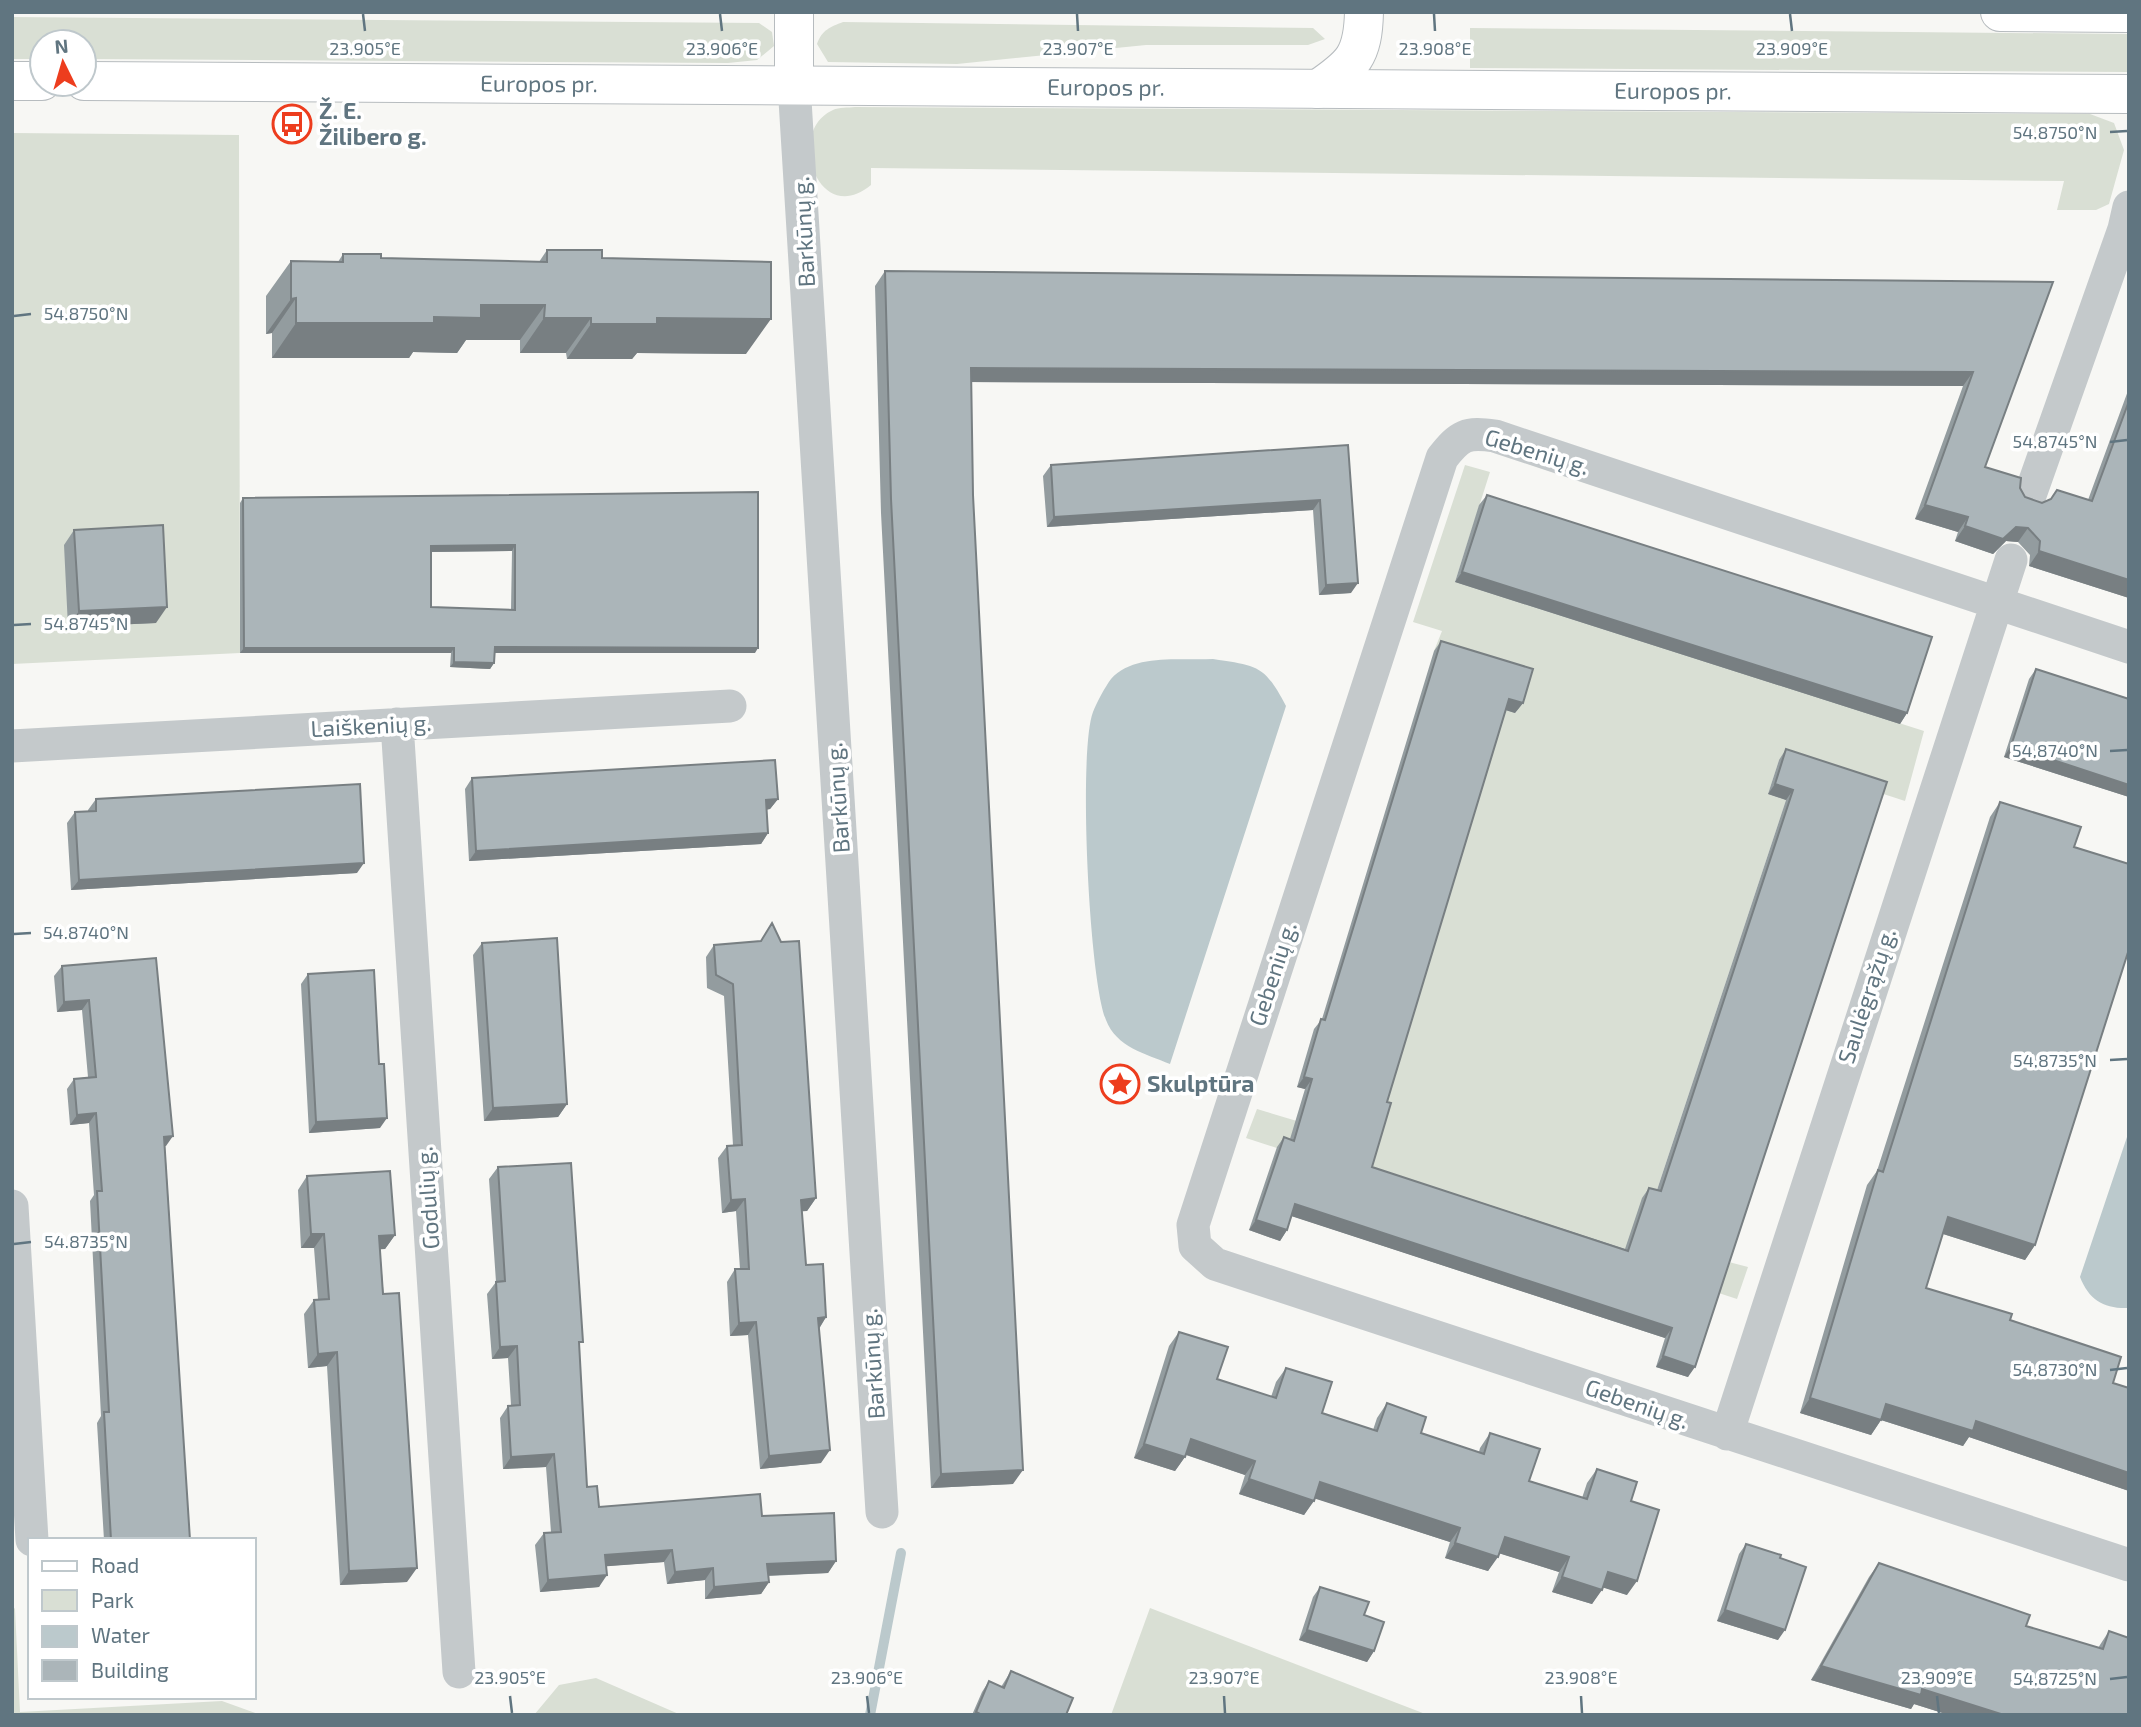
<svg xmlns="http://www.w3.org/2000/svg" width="2141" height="1727" font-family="'Exo 2',sans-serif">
	<rect width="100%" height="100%" fill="#f7f7f4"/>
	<path fill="#d9dfd4" d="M12,17l747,6 13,9 2,14 -17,14 -29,3 -644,-4v-17h-42v17h-30z
		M843,22l470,6 12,11 -17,6h-162l-189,19 -129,-2 -11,-18c5,-14 13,-17 26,-22z
		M1470,28l659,6v38l-659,-4z
		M855,107l1235,7 24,9 10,27 -15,54 -13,6h-39l7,-29 -1193,-13v17c-53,44 -86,-54 -38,-75 6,-3 15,-2 22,-3z
		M12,133l227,2 1,518 -228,11z
		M1465,465l25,7 -35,110 469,149 -19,70 -126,-41 -11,34 18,6 -133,402 72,59 23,6 -11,32 -491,-161 11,-29 117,35 -12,-37 140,-398 14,4 10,-33 -92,-29 8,-20 -29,-9z
		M12,1605l3,4 5,103 202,-11 39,14h-249z
		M1150,1608l278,107h-317z
		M596,1678l85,37h-147l25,-30z"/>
	<path fill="#bbc9cc" d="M1213,659c44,7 51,5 73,47l-116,358c-24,-10 -54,-17 -64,-44 -17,-40 -28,-269 -13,-308 4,-10 12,-25 18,-33 23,-26 70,-18 102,-20z
		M2129,1131v177c-25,1 -40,-8 -49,-31z"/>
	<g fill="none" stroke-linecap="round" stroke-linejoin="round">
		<path stroke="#bbc9cc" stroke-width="10" d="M870,1715l31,-162"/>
		<defs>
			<g id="primary">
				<path d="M794,12v72"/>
				<path d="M2000,12l129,1"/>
				<path d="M12,81h30"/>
				<path id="s1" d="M84,81l2045,13"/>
				<path d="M1318,89c35,-24 45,-33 46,-77"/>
			</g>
		</defs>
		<use href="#primary" stroke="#b7bcbf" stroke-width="40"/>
		<path stroke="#c4c9cb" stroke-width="33" d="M794,84l88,1428
			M2029,498l95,-269 5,-22
			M2129,647l-634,-211c-29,-4 -35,-1 -53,22l-249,767 2,21 20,18 914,301
			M397,724l62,948
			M12,746l718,-40
			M12,1206l20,334
			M1727,1434l284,-874"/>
		<use href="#primary" stroke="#fff" stroke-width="38"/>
	</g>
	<path fill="#939c9f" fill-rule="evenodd" d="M547,250l55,8 144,96 -109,-1 -5,6h-65l-1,-6h-46v-13h-54l-9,13 -44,-1 -4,6h-137v-25l-6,1v-38l25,-35 47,1 5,-8 38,4 158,4z
		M885,271l1168,11 -68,185 35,21 5,9 17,6 46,-3 41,-112v210l-100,-32 1,-11 -12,-13 -12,-1 -13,13 -38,-13 3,-9 -43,-13 48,-133 -992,-4 2,113 40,989 -82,4 -50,-975 -6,-227z
		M1348,445l3,148 -32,2 -6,-85 -266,17 -4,-51 8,-11z
		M758,492l-3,161h-261v10l-4,6 -40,-2 1,-14h-211v-150l3,-5zM512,551l-1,59 -80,-3v-55z
		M1487,495l420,218 -7,11 -445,-142 24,-77z
		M74,530l82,93 -88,4 -4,-82z
		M1441,641l82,62 -8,10 -9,-3 -119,392 -15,65 253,82 17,-51 7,-10 8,2 129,-390 -18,-6 11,-34 7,-11 101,33 -199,595 -32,-10 9,-29 -373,-122 -5,14 -7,11 -31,-11 28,-83 7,-10 6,2 15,-50 -8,-2 17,-58 8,-10 112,-368z
		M2036,669l93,30v98l-125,-40 25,-78z
		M472,778l306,21 -8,10 -4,1 2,23 -7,11 -292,17 -4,-72z
		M96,799l261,74 -286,17 -4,-67 8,-11h13v-2z
		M2000,802l74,45 -39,398 -10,15 -82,-26 -17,54 84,32 103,63 16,5v103l-160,-54 -6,9 -82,-26 -10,15 -71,-22 67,-228 10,-14 113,-354z
		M772,923l44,275 -9,13h-5l4,54 20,52 -7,12 2,134 -61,6 -12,-134 -18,1 -3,-54 8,-13h5l-4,-58 -14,2 -4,-55 9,-12 6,-1 -9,-149 -17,-8 -1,-31 8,-12 46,-3z
		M482,943l85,161 -9,13 -74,4 -11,-166z
		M156,958l9,188 25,394h-86l-7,-117 4,-7 -11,-215 4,-6 -5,-72 -19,2 -3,-36 7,-10 14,-2 -6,-67 -25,2 -3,-36 8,-10z
		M308,974l72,154 -71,5 -8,-149z
		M498,1167l81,180 8,140 12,20 163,9 74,45 -8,12 -59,3v6l-8,12 -56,5v-19l-38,4 -3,-22 -58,4 -7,21 -59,5 -5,-47 9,-12 7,-1 -5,-65 -43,2 -3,-51 8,-12 3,-1 -3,-47 -16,1 -5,-65 9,-12 -7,-103z
		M307,1176l88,59 -10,14h-5l27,333 -67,3 -13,-219 -19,2 -4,-54 10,-14 4,-1 -4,-51h-13l-3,-58z
		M1179,1332l38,47 54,18 5,-15 10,-14 36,45 51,17 4,-12 10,-15 34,30 58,19 1,-4 10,-15 39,48 53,17 5,-15 10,-14 34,32 -4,94 -24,-8 -11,17 -40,-12 7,-20 -60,-19 -11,18 -43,-13 5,-16 -135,-44 -11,17 -65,-21 6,-19 -59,-20 -11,16 -41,-13 35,-112z
		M1746,1544l34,14 -2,82 -61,-19 22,-67z
		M1879,1563l147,63 72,22 11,-17 20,84h-180l-35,-11 -3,5 -100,-29 58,-103z
		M1320,1587l44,28 10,36 -7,11 -68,-22 14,-43z
		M1011,1671l55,44h-94l10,-23 7,-11 12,6z"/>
	<path fill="#787f82" d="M296,298l-24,35 -6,1 25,-35z
		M481,305h64l-25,35h-54l-9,13 -44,-1 -4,6h-137l24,-35 138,-6z
		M544,318h47l-25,35h-46z
		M657,318l114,1 -25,35 -109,-1 -5,6h-65l24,-35z
		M971,368l1002,4 -10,14 -1002,-4z
		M1320,500l-7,10 -266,17 7,-10z
		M1925,505l43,12 -10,15 -43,-13z
		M1965,526l51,1 12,1 -10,14 -12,-1 -13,13 -38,-13z
		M515,545l-3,6 -85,1 4,-6z
		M2039,551l90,29v18l-100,-32z
		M1462,572l445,141 -7,11 -445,-142z
		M1358,583l-7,10 -32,2 7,-10z
		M167,607l-11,16 -88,4 11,-16z
		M495,647l263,1 -3,5h-264z
		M244,648h210l-3,5h-211z
		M454,662l40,1 -4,6 -40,-2z
		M1509,699l14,4 -8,10 -13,-4z
		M2011,746l118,39v12l-125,-40z
		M1775,784l18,6 -7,10 -18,-6z
		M778,799l-8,10 -11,1 7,-10z
		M768,833l-7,11 -292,17 7,-10z
		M364,863l-7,10 -286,17 8,-10z
		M89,1000l-7,10 -25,2 7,-10z
		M1304,1077l8,2 -7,10 -8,-2z
		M567,1104l-9,13 -74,4 9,-13z
		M96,1113l-7,10 -19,2 7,-10z
		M387,1118l-7,10 -71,5 7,-11z
		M173,1136l-7,10 -9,1 7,-10z
		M816,1198l-9,13 -15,1 9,-12z
		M745,1199l-9,12 -14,2 9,-13z
		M1295,1204l377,124 -7,10 -377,-123z
		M1948,1217l87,28 -10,15 -88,-28z
		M1256,1220l31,10 -7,11 -31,-11z
		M311,1234h13l-10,14h-13z
		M395,1235l-10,14 -16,1 10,-14z
		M826,1317l-8,13v-12z
		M756,1322l-8,13 -18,1 9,-13z
		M517,1346l-9,12 -16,1 8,-12z
		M337,1352l-10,14 -19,2 10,-14z
		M1663,1356l32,11 -7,10 -32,-10z
		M1810,1398l76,6 90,17 153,52v18l-160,-54 -6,9 -82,-26 -10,15 -71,-22z
		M1191,1439l64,22 -10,14 -64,-22z
		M1144,1444l41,13 -10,14 -41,-13z
		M830,1450l-9,13 -61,6 9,-13z
		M554,1454l-8,13 -43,2 8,-12z
		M1023,1470l-10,14 -82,4 10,-14z
		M1249,1479l65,22 -10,14 -65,-21z
		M1320,1482l140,46 -10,14 -140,-45z
		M1505,1537l64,20 -10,15 -64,-20z
		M1455,1543l43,14 -10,14 -43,-13z
		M672,1550l-8,12 -67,5 8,-12z
		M836,1561l-8,12 -69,3 8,-12z
		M417,1568l-10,14 -67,3 9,-14z
		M713,1568l-8,12 -38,4 8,-12z
		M1608,1572l29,9 -10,14 -29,-9z
		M607,1575l-8,12 -59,5 8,-12z
		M1562,1577l40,13 -10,14 -40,-12z
		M769,1582l-8,12 -56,5 9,-12z
		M1725,1610l60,20 -7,10 -61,-19z
		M1307,1630l67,21 -7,11 -68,-22z
		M1821,1666l101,23 82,26h-55l-35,-11 -3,5 -100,-29z"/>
	<path fill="#abb5b9" stroke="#787f82" stroke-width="2" fill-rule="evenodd" d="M547,250h55v8l169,4v57l-114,-1v6h-66v-6h-47l1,-13h-64v13l-47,-1v6h-138v-25l-5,1v-38l52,1v-8h38v4l166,4z
		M885,271l1168,11 -68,185 36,11 -1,10 5,9 17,6 9,-4 6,-9 35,11 37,-100v179l-90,-29 1,-10 -12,-13 -12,-1 -13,12 -38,-13 3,-9 -43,-12 48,-133 -1002,-4 2,127 50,975 -82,4 -50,-975z
		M1348,445l10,138 -32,2 -6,-85 -266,17 -3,-52z
		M758,492v156l-263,-1 -1,16 -40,-1v-14h-210l-1,-150zM515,545v65l-84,-3v-61z
		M1487,495l445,142 -25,76 -445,-141z
		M163,525l4,82 -88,4 -5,-81z
		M1441,641l92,28 -10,34 -14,-4 -122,403 4,1 -19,64 256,84 21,-63 12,3 132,-401 -18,-6 11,-35 101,33 -192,585 -32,-11 9,-28 -377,-124 -8,26 -31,-10 28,-83 10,4 18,-62 -8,-2 17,-58 4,1z
		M2036,669l93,30v86l-118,-39z
		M775,760l3,39 -12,1 2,33 -292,18 -4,-73z
		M360,784l4,79 -285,17 -4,-68 21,-1v-12z
		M2000,802l81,25 -7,20 55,17v85l-94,296 -87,-28 -22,71 86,26 -2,6 111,37 -8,26 16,5v85l-153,-52 -3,10 -87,-27 -5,16 -71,-22 68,-228 5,2z
		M772,923l9,19 18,-1 17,257 -15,2 5,65 17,-1 3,53 -8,1 12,132 -61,6 -13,-134 -17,1 -4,-54h14l-4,-70 -14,1 -4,-54 15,-1 -9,-161 -17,-9 -2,-30 47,-4z
		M557,938l10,166 -74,4 -11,-165z
		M156,958l17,178 -9,1 26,403h-79l-7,-128h5l-12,-221h5l-6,-78 -19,2 -3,-36 22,-2 -7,-77 -25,2 -2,-36z
		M374,970l5,94h5l3,54 -71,4 -8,-148z
		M571,1163l12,179h-4l8,145 10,-1 2,21 161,-13 2,22 72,-3 2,48 -69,3 2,18 -55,5 -1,-19 -38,4 -3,-22 -67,5 2,20 -59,5 -4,-47 17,-1 -7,-78 -43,3 -3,-51 12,-1 -3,-59 -17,1 -4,-65 9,-1 -7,-114z
		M390,1171l5,64 -16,1 4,58 16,-1 18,275 -68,3 -12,-219 -19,2 -4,-54 15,-1 -5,-65h-13l-4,-58z
		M1179,1332l49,15 -11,32 59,19 10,-30 46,14 -10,31 55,18 10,-28 39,14 -5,16 63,21 6,-21 50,16 -11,32 58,18 10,-30 40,13 -6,19 28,9 -22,71 -29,-9 -6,18 -40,-13 7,-20 -64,-20 -7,20 -43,-14 5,-15 -140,-46 -6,19 -65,-22 6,-18 -64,-22 -6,18 -41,-13z
		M1746,1544l35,11 -1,3 26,9 -21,63 -60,-20z
		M1879,1563l151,52 -4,11 77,23 6,-18 20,7v77h-125l-82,-26 -1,6 -100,-29z
		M1320,1587l49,15 -5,13 20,7 -10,29 -67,-21z
		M1011,1671l62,27 -7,17h-84l-6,-3 13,-31 15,7z"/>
	<path fill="none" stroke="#607580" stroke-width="2.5" d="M363,14l2,17M720,14l2,17M1077,14l1,17M1434,14l1,17M1790,14l2,17M2110,132l17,-1M14,316l17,-2M2110,442l17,-2M14,625l17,-1M2110,751l17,-1M14,934l17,-1M2110,1060l17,-1M14,1244l17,-2M2110,1370l17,-2M2110,1679l17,-2M510,1696l2,17M867,1696l2,17M1224,1696l1,17M1581,1696l1,17M1937,1696l2,17"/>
	<defs>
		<symbol id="bus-ring" viewBox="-11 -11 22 22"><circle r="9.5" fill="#fff" stroke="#ed3d1e" stroke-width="1.5"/><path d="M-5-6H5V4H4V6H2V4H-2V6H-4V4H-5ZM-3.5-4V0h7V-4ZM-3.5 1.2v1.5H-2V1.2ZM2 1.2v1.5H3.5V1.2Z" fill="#ed3d1e"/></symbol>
		<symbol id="sight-ring" viewBox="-11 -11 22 22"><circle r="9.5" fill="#fff" stroke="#ed3d1e" stroke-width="1.5"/><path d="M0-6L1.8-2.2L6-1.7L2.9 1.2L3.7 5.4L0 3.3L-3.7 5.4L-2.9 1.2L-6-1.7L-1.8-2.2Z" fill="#ed3d1e"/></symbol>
	</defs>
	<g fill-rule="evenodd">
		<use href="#bus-ring" x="270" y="102" width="44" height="44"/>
		<use href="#sight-ring" x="1098" y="1062" width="44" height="44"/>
	</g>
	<g text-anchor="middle" stroke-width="7" stroke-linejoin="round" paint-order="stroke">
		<g font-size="23" fill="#607580" stroke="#fff">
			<text dy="8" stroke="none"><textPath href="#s1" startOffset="455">Europos pr.</textPath></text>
			<text dy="8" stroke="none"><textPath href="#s1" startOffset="1022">Europos pr.</textPath></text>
			<text dy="8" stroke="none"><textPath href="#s1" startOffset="1589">Europos pr.</textPath></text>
			<text transform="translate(804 232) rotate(-93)" y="8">Barkūnų g.</text>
			<text transform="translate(1537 452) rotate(17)" y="8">Gebenių g.</text>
			<text transform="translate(371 726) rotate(-3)" y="8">Laiškenių g.</text>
			<text transform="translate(838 798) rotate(-94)" y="8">Barkūnų g.</text>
			<text transform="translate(1273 974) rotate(-72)" y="8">Gebenių g.</text>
			<text transform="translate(1867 996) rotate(-72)" y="8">Saulėgrąžų g.</text>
			<text transform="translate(428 1198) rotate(-94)" y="8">Godulių g.</text>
			<text transform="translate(873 1364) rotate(-94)" y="8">Barkūnų g.</text>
			<text transform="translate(1637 1404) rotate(19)" y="8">Gebenių g.</text>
		</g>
		<g font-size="23" font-weight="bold" fill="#607580" stroke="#fff" text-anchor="start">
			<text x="319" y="119">Ž. E.<tspan x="319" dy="26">Žilibero g.</tspan></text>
			<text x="1147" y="1092">Skulptūra</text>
		</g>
	</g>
	<g font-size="18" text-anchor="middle" fill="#607580" stroke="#fff" stroke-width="7" stroke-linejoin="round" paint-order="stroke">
		<text x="365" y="55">23.905°E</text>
		<text x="722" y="55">23.906°E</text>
		<text x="1078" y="55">23.907°E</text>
		<text x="1435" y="55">23.908°E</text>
		<text x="1792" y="55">23.909°E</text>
		<text x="2055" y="139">54.8750°N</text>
		<text x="86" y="320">54.8750°N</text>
		<text x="2055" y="448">54.8745°N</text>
		<text x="86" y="630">54.8745°N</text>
		<text x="2055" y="757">54.8740°N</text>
		<text x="86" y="939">54.8740°N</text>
		<text x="2055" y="1067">54.8735°N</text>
		<text x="86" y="1248">54.8735°N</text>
		<text x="2055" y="1376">54.8730°N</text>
		<text x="510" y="1684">23.905°E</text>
		<text x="867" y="1684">23.906°E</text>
		<text x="1224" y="1684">23.907°E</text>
		<text x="1581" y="1684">23.908°E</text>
		<text x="1937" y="1684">23.909°E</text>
		<text x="2055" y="1685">54.8725°N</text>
	</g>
	<rect width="2141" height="1727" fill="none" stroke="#607580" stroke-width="28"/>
	<rect x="28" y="1538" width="228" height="161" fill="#ffffff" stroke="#bfc8cc" stroke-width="2"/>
	<rect x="42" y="1561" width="35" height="10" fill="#ffffff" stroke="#bfc8cc" stroke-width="2"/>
	<text x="91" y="1573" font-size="21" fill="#607580">Road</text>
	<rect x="42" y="1590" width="35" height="21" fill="#d9dfd4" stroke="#bfc8cc" stroke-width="2"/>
	<text x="91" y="1608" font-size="21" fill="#607580">Park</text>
	<rect x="42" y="1626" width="35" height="21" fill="#bbc9cc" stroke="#bfc8cc" stroke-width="2"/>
	<text x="91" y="1643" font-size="21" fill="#607580">Water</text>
	<rect x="42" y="1660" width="35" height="21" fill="#abb5b9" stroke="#bfc8cc" stroke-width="2"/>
	<text x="91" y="1678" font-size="21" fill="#607580">Building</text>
	<g transform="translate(63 63) rotate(355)"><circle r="33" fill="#ffffff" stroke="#bfc8cc" stroke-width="2"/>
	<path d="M0-5L12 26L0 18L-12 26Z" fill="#ed3d1e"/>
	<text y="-10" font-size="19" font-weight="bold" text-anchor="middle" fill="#607580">N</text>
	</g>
</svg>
